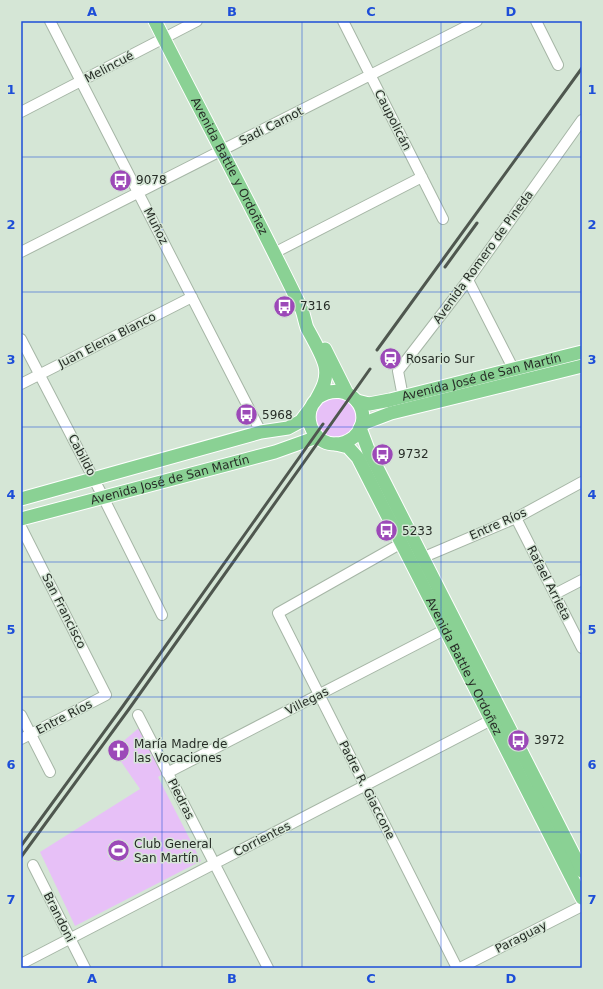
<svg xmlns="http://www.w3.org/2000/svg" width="603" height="989" font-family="'DejaVu Sans',sans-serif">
	<rect width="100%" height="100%" fill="#d5e6d6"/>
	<path fill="#e7c0f7" d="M332,391l28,15 -6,31 -34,2 -10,-30z
		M140,727l24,46 -6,4 43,84 -126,65 -35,-74 100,-63 -27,-39z"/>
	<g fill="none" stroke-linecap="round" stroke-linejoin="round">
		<defs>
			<path id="minor" d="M50,21l211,411
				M343,21l100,198
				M536,21l22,44
				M21,112l176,-91
				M21,252l456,-231
				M274,253l148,-76
				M468,280l48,94
				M21,339l79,152 62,124
				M21,384l171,-87
				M403,397l-5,-26 70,-91 114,-160
				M516,518l66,130
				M21,527l85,168 -85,44
				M407,540l-129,73 179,355
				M417,560l99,-42 66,-36
				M555,594l27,-14
				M21,715l29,57
				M138,715l130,253
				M167,773l279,-144
				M33,865l52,103
				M21,964l476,-247
				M460,968l122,-62"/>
			<g id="major">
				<path id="s1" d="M155,21c41,82 85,163 126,246 7,14 14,28 21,43 2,6 3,12 5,18 5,9 16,28 18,38 3,13 -3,23 -9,34 -3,3 -5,7 -6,10 -4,17 8,34 25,34 6,0 14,-3 19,-7 24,-23 -5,-61 -37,-39"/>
				<path d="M325,349l22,44"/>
				<path id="s2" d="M357,401l12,3 21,-4 192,-48"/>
				<path d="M362,424l29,-11 191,-47"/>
				<path d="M360,428l9,24 213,419"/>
				<path id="s3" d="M336,444l12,3 10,11 224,440"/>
				<path d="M21,499l240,-67 27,-4 13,-7 9,-12"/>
				<path id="s4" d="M21,519l254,-67 42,-15"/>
			</g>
		</defs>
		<use href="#minor" stroke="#a6b6a6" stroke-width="12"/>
		<use href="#major" stroke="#fff" stroke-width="15"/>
		<use href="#minor" stroke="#fff" stroke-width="10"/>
		<use href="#major" stroke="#8ad194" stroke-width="13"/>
		<path stroke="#4f574f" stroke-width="3" d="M445,267l32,-44
			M377,350l205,-282
			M21,846l102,-140 200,-282
			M21,857l108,-148 241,-340"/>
	</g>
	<path fill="none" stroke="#1d4ed8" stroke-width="1" stroke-opacity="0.55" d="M162,21v947M302,21v947M441,21v947M21,157h561M21,292h561M21,427h561M21,562h561M21,697h561M21,832h561"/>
	<defs>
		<symbol id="bus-disc" viewBox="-11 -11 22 22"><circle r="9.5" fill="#9c49b8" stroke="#d5e6d6"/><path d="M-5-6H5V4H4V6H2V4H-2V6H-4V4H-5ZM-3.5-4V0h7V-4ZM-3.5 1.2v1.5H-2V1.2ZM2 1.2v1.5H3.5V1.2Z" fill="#fff"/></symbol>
		<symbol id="station-disc" viewBox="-11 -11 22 22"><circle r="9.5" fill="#9c49b8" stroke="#d5e6d6"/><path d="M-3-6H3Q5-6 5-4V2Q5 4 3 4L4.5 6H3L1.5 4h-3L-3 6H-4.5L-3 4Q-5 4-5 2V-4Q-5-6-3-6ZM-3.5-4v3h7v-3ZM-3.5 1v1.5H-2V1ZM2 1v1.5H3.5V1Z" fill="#fff"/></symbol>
		<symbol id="church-disc" viewBox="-11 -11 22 22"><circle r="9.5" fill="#9c49b8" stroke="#d5e6d6"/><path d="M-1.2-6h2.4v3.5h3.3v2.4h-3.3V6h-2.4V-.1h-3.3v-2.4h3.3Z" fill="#fff"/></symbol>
		<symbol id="stadium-disc" viewBox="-11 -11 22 22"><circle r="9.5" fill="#9c49b8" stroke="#d5e6d6"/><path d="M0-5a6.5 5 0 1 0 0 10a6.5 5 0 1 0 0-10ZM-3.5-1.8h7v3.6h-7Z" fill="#fff"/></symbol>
	</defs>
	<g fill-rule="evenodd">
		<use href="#bus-disc" x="108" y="168" width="25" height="25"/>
		<use href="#bus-disc" x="272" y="294" width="25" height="25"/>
		<use href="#station-disc" x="378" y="346" width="25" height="25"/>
		<use href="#bus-disc" x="234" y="402" width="25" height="25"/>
		<use href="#bus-disc" x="370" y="442" width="25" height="25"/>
		<use href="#bus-disc" x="374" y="518" width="25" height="25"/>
		<use href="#bus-disc" x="506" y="728" width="25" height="25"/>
		<use href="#church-disc" x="106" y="738" width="25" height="25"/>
		<use href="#stadium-disc" x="106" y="838" width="25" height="25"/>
	</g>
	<g text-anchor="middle" stroke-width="3" stroke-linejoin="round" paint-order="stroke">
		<g font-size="12" fill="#272d27" stroke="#d5e6d6">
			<text transform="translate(109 67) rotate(-28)" y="4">Melincué</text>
			<text transform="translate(393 120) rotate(63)" y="4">Caupolicán</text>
			<text transform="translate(271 126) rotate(-27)" y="4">Sadi Carnot</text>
			<text dy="4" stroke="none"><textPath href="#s1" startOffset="163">Avenida Battle y Ordoñez</textPath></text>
			<text transform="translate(156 226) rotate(63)" y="4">Muñoz</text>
			<text transform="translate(483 257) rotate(-54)" y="4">Avenida Romero de Pineda</text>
			<text transform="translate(107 340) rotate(-27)" y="4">Juan Elena Blanco</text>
			<text dy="4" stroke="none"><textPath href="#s2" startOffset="128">Avenida José de San Martín</textPath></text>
			<text transform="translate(82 455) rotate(62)" y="4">Cabildo</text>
			<text dy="4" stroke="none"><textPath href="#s4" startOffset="154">Avenida José de San Martín</textPath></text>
			<text transform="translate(498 524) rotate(-24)" y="4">Entre Ríos</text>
			<text transform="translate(549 583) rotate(63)" y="4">Rafael Arrieta</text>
			<text transform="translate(64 611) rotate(63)" y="4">San Francisco</text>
			<text dy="4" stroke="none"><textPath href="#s3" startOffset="261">Avenida Battle y Ordoñez</textPath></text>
			<text transform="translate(307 701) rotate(-27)" y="4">Villegas</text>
			<text transform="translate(64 717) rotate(-27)" y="4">Entre Ríos</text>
			<text transform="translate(367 790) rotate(63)" y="4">Padre R. Giaccone</text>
			<text transform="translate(181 799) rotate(63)" y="4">Piedras</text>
			<text transform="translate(262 839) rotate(-27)" y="4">Corrientes</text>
			<text transform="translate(59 917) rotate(63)" y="4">Brandoni</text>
			<text transform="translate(521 937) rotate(-27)" y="4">Paraguay</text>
		</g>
		<g font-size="12" fill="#272d27" stroke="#d5e6d6" text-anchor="start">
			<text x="136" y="184">9078</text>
			<text x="300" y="310">7316</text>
			<text x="406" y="363">Rosario Sur</text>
			<text x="262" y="419">5968</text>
			<text x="398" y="458">9732</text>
			<text x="402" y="535">5233</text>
			<text x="534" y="744">3972</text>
			<text x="134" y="748">María Madre de<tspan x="134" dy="14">las Vocaciones</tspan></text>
			<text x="134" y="848">Club General<tspan x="134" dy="14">San Martín</tspan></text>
		</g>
	</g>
	<rect width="603" height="989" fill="none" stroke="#d5e6d6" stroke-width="44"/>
	<rect x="22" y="22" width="559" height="945" fill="none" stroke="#1d4ed8" stroke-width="1.5"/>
	<g font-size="13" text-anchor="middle" font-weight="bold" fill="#1d4ed8">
		<text x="92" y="16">A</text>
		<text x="232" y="16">B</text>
		<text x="371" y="16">C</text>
		<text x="511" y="16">D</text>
		<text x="11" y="94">1</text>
		<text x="592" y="94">1</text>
		<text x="11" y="229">2</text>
		<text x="592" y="229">2</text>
		<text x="11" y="364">3</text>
		<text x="592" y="364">3</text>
		<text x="11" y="499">4</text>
		<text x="592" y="499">4</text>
		<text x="11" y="634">5</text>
		<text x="592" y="634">5</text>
		<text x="11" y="769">6</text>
		<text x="592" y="769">6</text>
		<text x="11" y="904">7</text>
		<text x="592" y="904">7</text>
		<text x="92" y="983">A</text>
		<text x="232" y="983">B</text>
		<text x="371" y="983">C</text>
		<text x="511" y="983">D</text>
	</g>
</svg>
